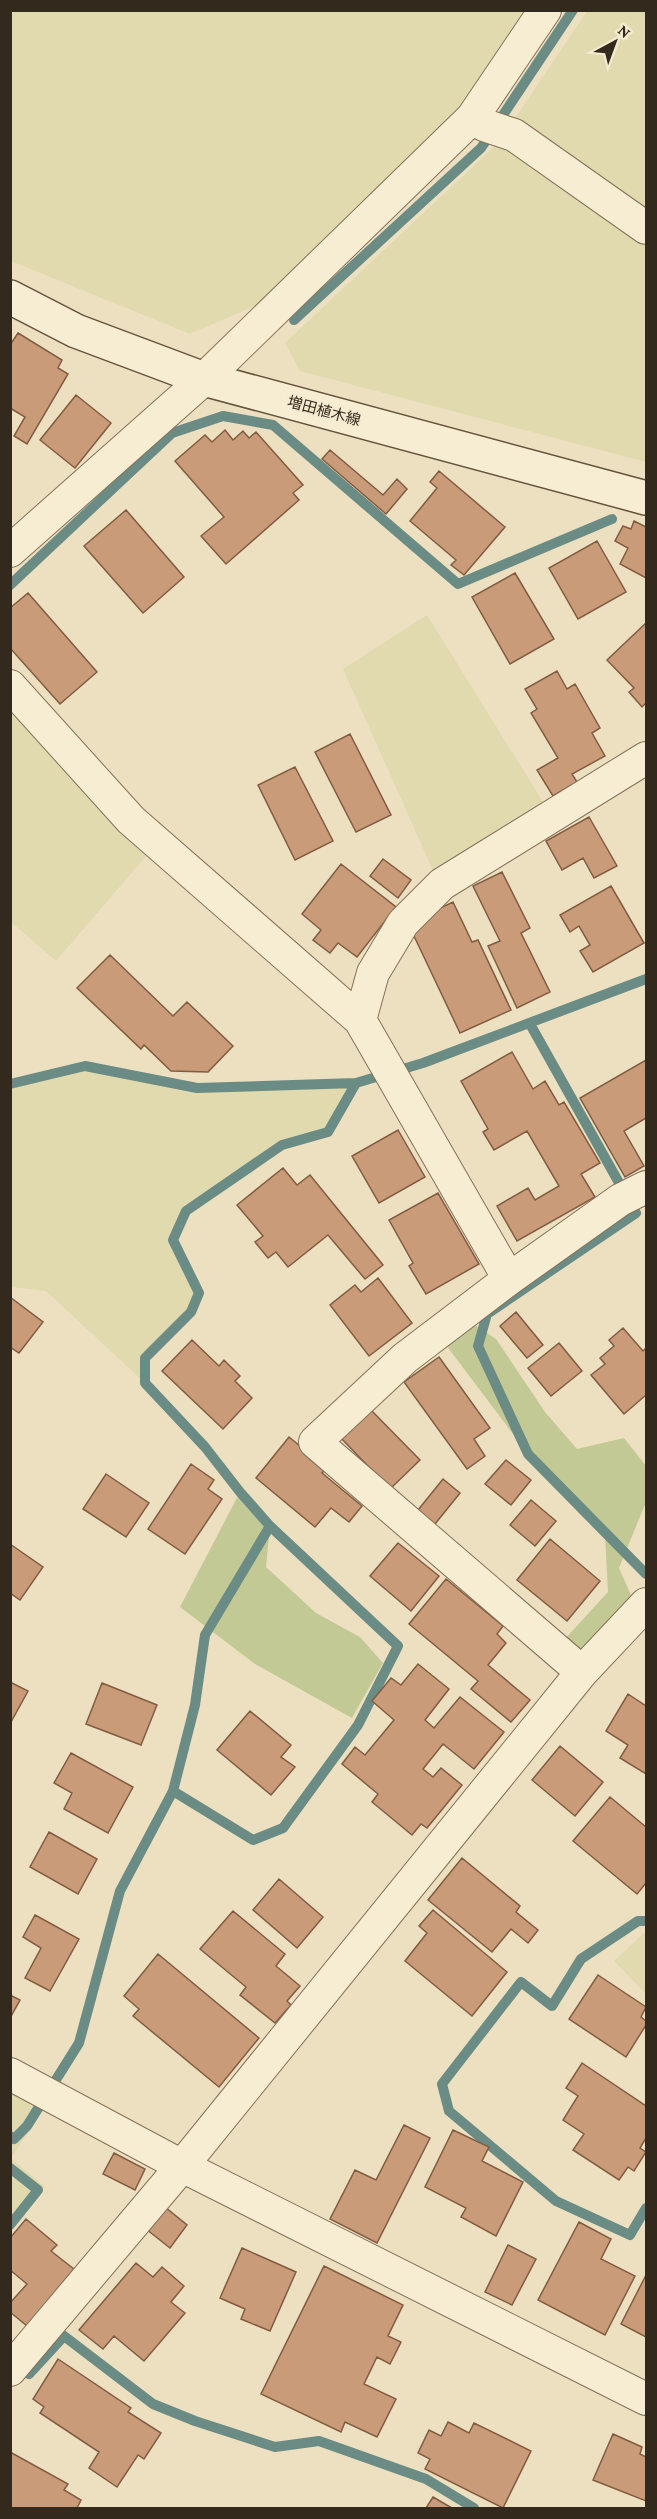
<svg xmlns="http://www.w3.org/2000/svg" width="657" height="2519" font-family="'Crimson Pro','Noto Sans JP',serif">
	<rect width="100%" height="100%" fill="#ece0c1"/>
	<path fill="#e1daae" d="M15,10l514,1 -73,108 -192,183 -74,32 -179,-73 -1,-244z
		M587,11h59v451l-346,-91 -15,-28 214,-201z
		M427,615l118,190 -110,70 -92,-206z
		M10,696l143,152 -97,113 -45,-39z
		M85,1066l112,22 159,-5 -28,49 -46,13 -96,66 -13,30 26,52 -8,19 -46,46v25l-99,-92 -35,-4v-203z
		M646,1931v63l-32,-33z
		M11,2086l35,19 -35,53 34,29 -34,46z"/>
	<path fill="#c2c995" d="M469,1321l27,18 49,73 32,37 47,-11 22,28v36l-27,66 16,36 -49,50 -22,-14 44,-48 -3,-57 -77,-81 -85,-113z
		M240,1492l30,34 -4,41 50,46 44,24 23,26 -31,55 -97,-54 -75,-57z"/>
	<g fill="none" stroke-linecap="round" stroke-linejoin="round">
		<path stroke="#6b8c84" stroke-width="10" d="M294,320l187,-172 92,-138
			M10,585l162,-152 51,-17 50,9 185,159 154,-65
			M530,1024l106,189 -149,101 -9,32 50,108 118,120
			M10,1084l75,-18 112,22 159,-5 67,-20 223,-84
			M173,1791l80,49 30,-12 75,-103 40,-79 -128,-120
			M646,1921h-8l-57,38 -29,47 -31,-24 -79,102 7,27 107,90 74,34 16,-27
			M10,2136l4,3 13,-13 52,-83 41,-152 53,-100 22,-86 10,-70 65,-109 -30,-34 -35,-45 -60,-64v-25l46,-46 8,-19 -26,-53 13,-29 96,-66 46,-13 28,-49
			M10,2168l28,22 -28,35
			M16,2366l13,8 35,-38 89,68 42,17 80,26 44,-6 107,38 48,29"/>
	</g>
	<path fill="#c99b78" stroke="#825c40" stroke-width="1.5" d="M18,333l44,27 -4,8 10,6 -41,70 -13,-8 11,-19 -15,-9v-63z
		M76,395l35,28 -36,45 -35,-28z
		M225,430l8,10 10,-9 6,7 7,-6 47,53 -10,8 6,7 -73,64 -25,-28 23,-19 -49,-56 30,-26 7,7z
		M330,450l53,45 14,-16 10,10 -21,25 -64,-55z
		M439,471l66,56 -41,48 -13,-10 5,-5 -46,-39 27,-33 -7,-6z
		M126,510l58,67 -41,36 -59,-67z
		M634,521l12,6v51l-26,-14 8,-16 -13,-7 8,-15 8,3z
		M597,541l29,51 -48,27 -29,-51z
		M515,573l39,66 -44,25 -38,-67z
		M28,593l69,79 -37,32 -50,-56v-40z
		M646,623v80l-4,4 -13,-15 5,-4 -27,-28z
		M557,671l10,18 8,-5 25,44 -8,5 13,23 -33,18 5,8 -24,14 -16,-26 21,-12 -27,-45 6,-4 -12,-20z
		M350,734l41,81 -35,17 -41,-80z
		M295,767l38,74 -38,19 -37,-75z
		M589,817l28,49 -23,12 -11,-20 -21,12 -16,-29z
		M383,859l28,21 -13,18 -28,-22z
		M341,864l55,43 -39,50 -19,-14 -8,10 -17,-13 8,-10 -19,-16z
		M502,872l28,56 -9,5 29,59 -33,16 -29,-62 12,-5 -27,-55z
		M611,886l33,57 -51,29 -13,-21 10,-6 -11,-19 -9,6 -10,-17z
		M453,902l19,40 6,-2 33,70 -51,23 -47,-99 25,-25z
		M110,955l63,61 14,-14 46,44 -25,26 -37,-1 -27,-26 -3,4 -64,-61z
		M512,1052l21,37 12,-8 14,24 5,-3 36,61 -19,11 14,23 -78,44 -20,-35 31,-18 7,12 24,-14 -32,-55 -33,19 -11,-18 5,-3 -27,-48z
		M646,1060v58l-22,13 20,35 -19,11 -45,-79z
		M398,1130l27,47 -46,26 -27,-47z
		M283,1168l14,17 13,-10 73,90 -18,14 -37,-44 -40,32 -12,-15 -8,6 -13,-16 8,-6 -26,-31z
		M438,1193l41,71 -53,30 -17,-28 4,-3 -24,-43z
		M378,1278l34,45 -43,33 -39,-51 25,-20 6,7z
		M10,1297l33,25 -24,31 -9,-6z
		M516,1312l27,33 -16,13 -27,-32z
		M623,1328l20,23 3,-3v47l-22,19 -33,-39 14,-11 -5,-6 14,-12 -5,-6z
		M192,1340l27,26 5,-6 16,16 -5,5 17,17 -29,31 -61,-58z
		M559,1343l23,28 -31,25 -23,-28z
		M439,1357l51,71 -16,11 11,17 -18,13 -63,-87z
		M370,1409l50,51 -30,29 -50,-52z
		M289,1437l38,31 -5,5 40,33 -13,16 -18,-14 -16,19 -59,-49z
		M506,1460l25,20 -20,25 -26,-21z
		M191,1464l23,16 -6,9 14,10 -37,55 -37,-25z
		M106,1474l43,29 -23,34 -43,-28z
		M443,1479l17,14 -29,36 -17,-14z
		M531,1500l25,21 -21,25 -25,-21z
		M550,1539l50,42 -33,40 -50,-41z
		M398,1543l41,33 -28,35 -41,-35z
		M10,1544l33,23 -23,33 -10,-7z
		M446,1579l57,47 -6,8 9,9 -18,22 42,35 -19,22 -40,-33 7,-8 -69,-57z
		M418,1664l31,25 -24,31 9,8 26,-31 44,35 -30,37 -31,-25 -20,25 10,8 8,-9 21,17 -35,43 -6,-4 -9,11 -40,-33 6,-8 -36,-30 13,-17 10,8 29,-35 -22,-19 19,-23 10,7z
		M10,1682l18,9 -17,31h-1z
		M102,1683l55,22 -16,40 -55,-21z
		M628,1694l18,12v68l-26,-16 8,-13 -22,-14z
		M250,1711l41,34 -10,12 14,10 -24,28 -54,-45z
		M560,1746l43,36 -28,34 -43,-36z
		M71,1753l62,34 -25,46 -44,-24 8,-16 -18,-10z
		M610,1797l36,30v56l-9,11 -64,-53z
		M49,1832l48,27 -19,35 -48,-27z
		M462,1858l58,48 -4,6 22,18 -10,13 -17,-14 -19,23 -64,-52z
		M279,1879l44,38 -26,31 -44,-38z
		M433,1910l74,62 -35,44 -67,-55 22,-28 -8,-7z
		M233,1911l52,43 -9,12 24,20 -13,15 4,4 -16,18 -35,-28 6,-8 -46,-38z
		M35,1915l44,24 -29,52 -25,-13 16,-30 -18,-11z
		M158,1954l101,84 -40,49 -86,-71 6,-7 -15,-13z
		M598,1975l48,32 -5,10 5,4v4l-20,32 -57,-38z
		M10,1995l10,5 -10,18z
		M582,2063l64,43v32l-6,10 6,4 -12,19 -6,-4 -9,13 -46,-30 11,-16 -21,-14 15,-24 -12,-8z
		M404,2125l26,13 -53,105 -47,-24 25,-49 21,10z
		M453,2130l36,17 -7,14 41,21 -27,54 -35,-19 5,-9 -41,-21z
		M114,2153l31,16 -10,21 -32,-16z
		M165,2207l22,18 -17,23 -24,-19z
		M26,2219l31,26 -6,6 23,18 -47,57 -17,-14v-9l17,-19 -17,-14v-32z
		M579,2222l32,17 -10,20 34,17 -30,59 -67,-35z
		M508,2245l28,14 -24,46 -27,-13z
		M242,2248l54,24 -26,59 -29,-12 4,-10 -25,-11z
		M136,2263l17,14 9,-10 22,19 -13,16 14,11 -41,48 -30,-25 -11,13 -24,-19z
		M324,2266l79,39 -15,31 13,6 -11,22 -13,-7 -13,27 32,15 -19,38 -32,-15 -4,10 -80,-38z
		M646,2275v62l-25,-13z
		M58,2359l73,49 -3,4 33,21 -17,26 -6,-4 -21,32 -28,-19 10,-16 -59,-39 4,-6 -11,-8z
		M448,2422l21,11 5,-10 57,28 -28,57 -78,-39 5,-10 -12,-6 11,-23 12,6z
		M613,2434l29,13 -2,7 6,3v44l-53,-21z
		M10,2452l58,32 -4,6 17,10 -4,8h-67z
		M433,2497l19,11h-26z"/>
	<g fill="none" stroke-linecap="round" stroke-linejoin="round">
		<defs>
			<path id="street" d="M472,118l12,7 30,10 132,93
				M10,551l194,-172 268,-261 73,-108
				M10,686l121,134 229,200 149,259
				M360,1020l13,-47 30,-50 39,-39 204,-126
				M582,1672l64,-68
				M10,2074l172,92 464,233
				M10,2370l172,-204 400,-494 -267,-230 90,-84 104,-79 111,-79 26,-13"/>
			<path id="secondary" d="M10,297l66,34 128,48 442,119"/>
		</defs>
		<use href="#street" stroke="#847159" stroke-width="34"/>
		<use href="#secondary" stroke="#66523c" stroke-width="36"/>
		<use href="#street" stroke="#f7edd3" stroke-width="32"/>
		<use href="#secondary" stroke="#f7edd3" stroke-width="33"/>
	</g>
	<g text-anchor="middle" stroke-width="4.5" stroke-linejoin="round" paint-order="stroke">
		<g font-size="15" fill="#34291d" stroke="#f4ead0">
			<text transform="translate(324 411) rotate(15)" y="5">増田植木線</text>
		</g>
	</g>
	<rect width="657" height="2519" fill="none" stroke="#34291d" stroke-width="24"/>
	<g transform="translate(615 42) rotate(41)" stroke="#f4ead0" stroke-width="4.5" paint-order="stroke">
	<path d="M0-4.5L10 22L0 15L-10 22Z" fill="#34291d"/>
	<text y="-9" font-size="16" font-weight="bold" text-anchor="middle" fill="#34291d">N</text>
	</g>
</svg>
